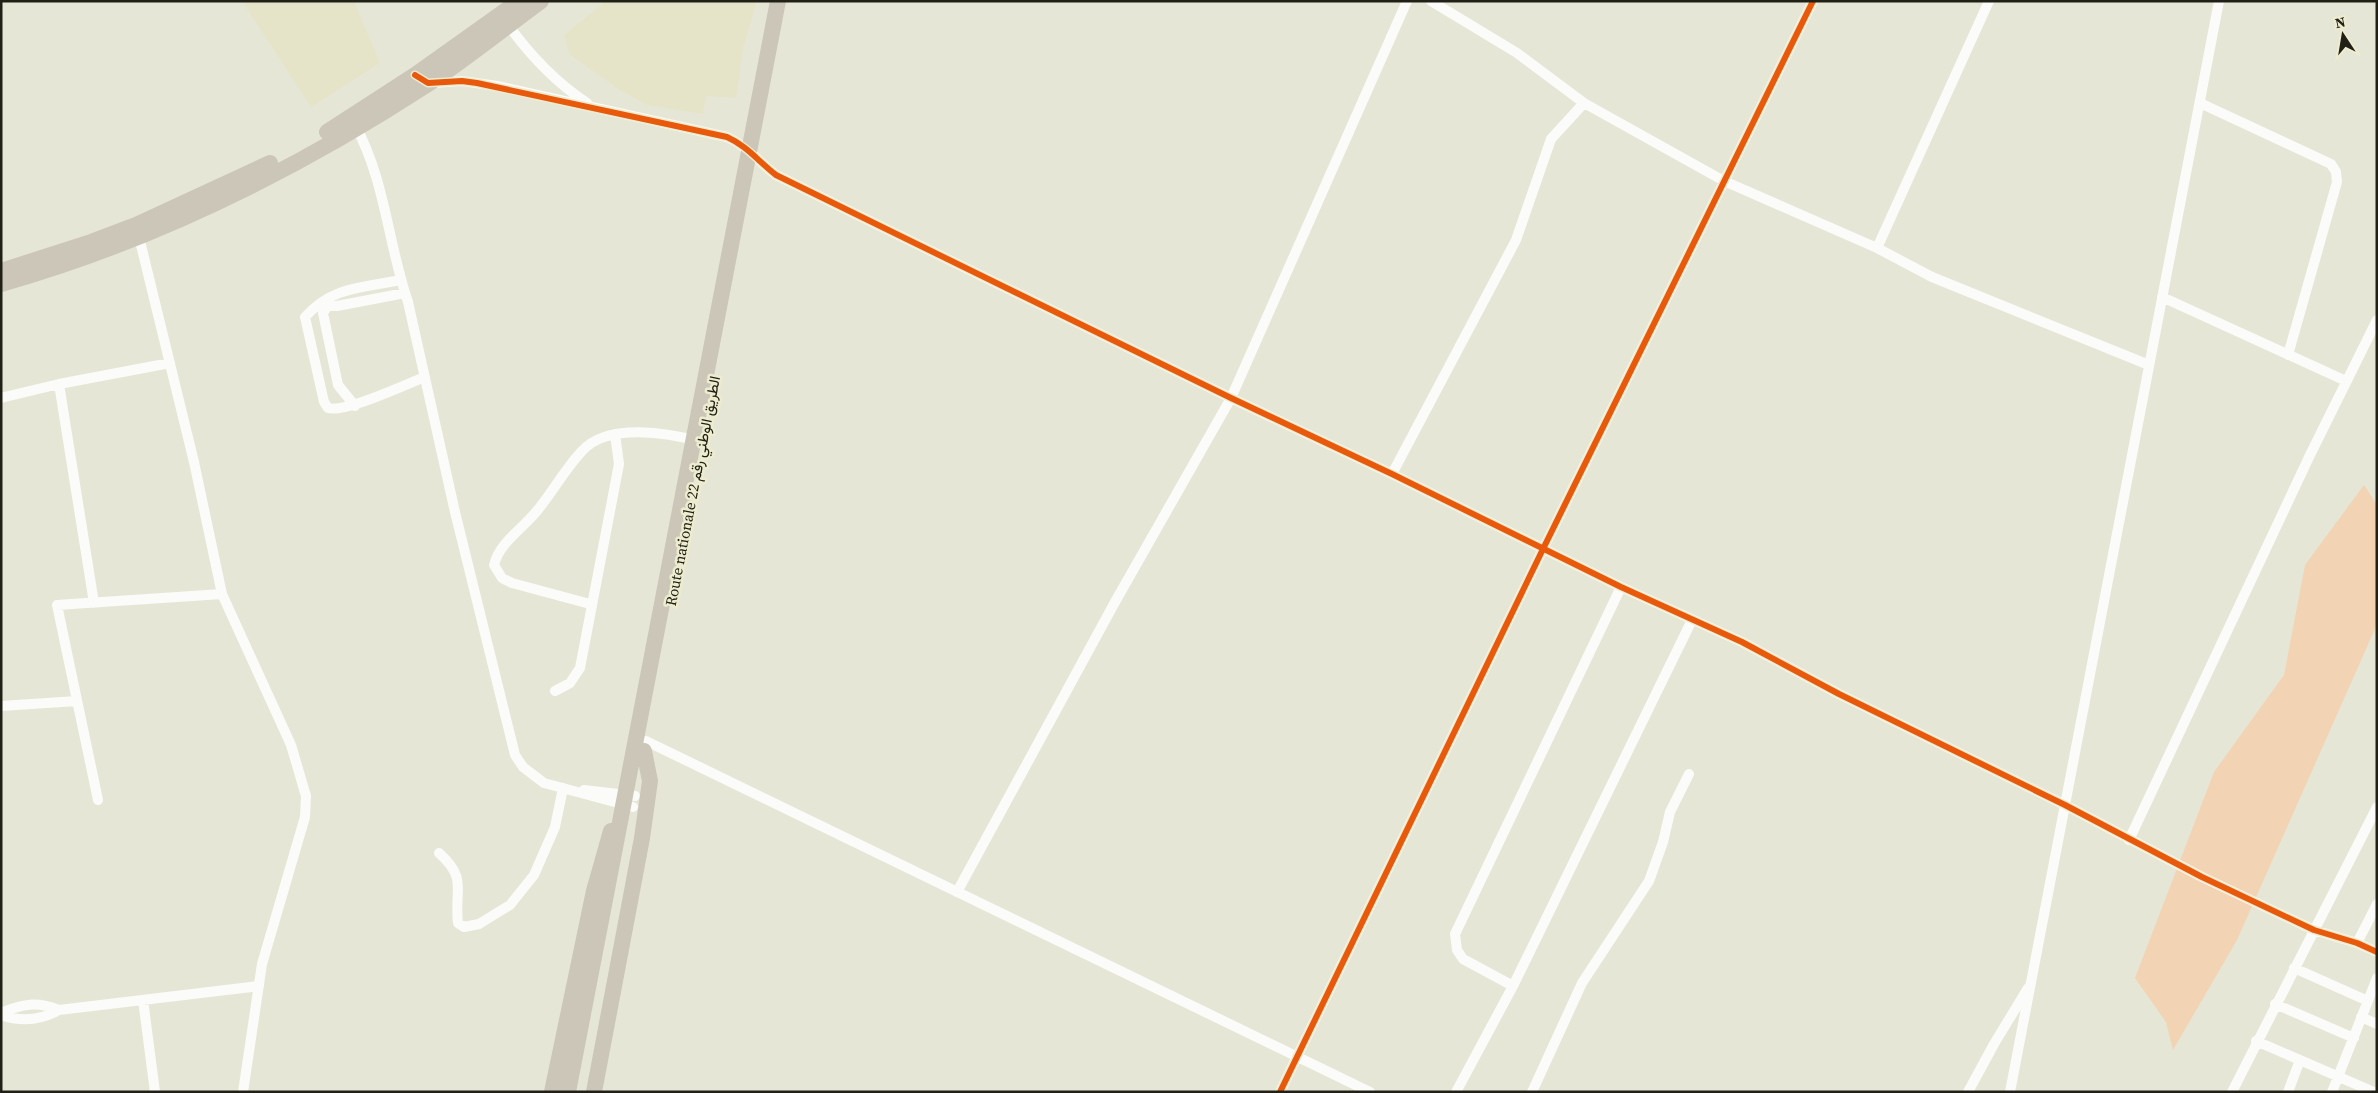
<svg xmlns="http://www.w3.org/2000/svg" width="2378" height="1093" font-family="'Source Serif 4',Vazirmatn,serif">
	<rect width="100%" height="100%" fill="#e6e6d6"/>
	<path fill="#e5e4c9" d="M242,1h112l26,62 -69,44z
		M606,1h151l-14,48 -7,49 -30,-2 -3,18 -56,-9 -29,-16 -49,-35 -5,-19z"/>
	<path fill="#f2d3b3" d="M2364,485l13,20v115l-3,11 -137,309 -64,110 -7,-28 -31,-44 79,-206 70,-97 21,-110z"/>
	<g fill="none" stroke-linecap="round" stroke-linejoin="round">
		<path stroke="#fbfbf9" stroke-width="10" d="M1431,1l86,52 67,50 140,78 153,67 55,29 217,88
			M506,22c22,31 49,60 81,81
			M433,83l29,-2 35,5 230,51c20,9 32,25 49,38l455,223 161,76 229,113 121,55 97,52 226,111 137,72 112,53 43,13 20,9
			M2200,103l131,61 5,8 1,10 -49,173
			M355,125c30,54 33,119 53,177l47,210 60,243 8,12 21,16 89,24
			M139,237l55,225 28,132 69,151 15,51 -1,21 -43,147 -19,128
			M1877,248l112,-247
			M401,280c-39,8 -68,6 -96,37l19,85 4,6c17,5 76,-23 97,-31
			M2162,297l184,84
			M322,305l15,1 68,-13
			M328,305l-5,8 15,72 17,21
			M59,384l35,219
			M1,398l58,-14 111,-21
			M1392,474l124,-234 35,-101 33,-36
			M590,604l-78,-21 -10,-5 -8,-13c5,-22 28,-36 42,-53 16,-19 29,-43 46,-61 26,-29 87,-18 120,-9
			M555,691l15,-8 10,-15 39,-204 -4,-30
			M1,706l76,-5
			M646,741l724,351
			M584,790l51,6
			M98,800l-41,-195 165,-11
			M2129,840l181,-385 67,-135
			M439,853c29,26 15,36 19,70l6,4 15,-3 31,-19 24,-30 21,-48 8,-39
			M957,892l158,-290 116,-204 176,-397
			M2357,943l20,-39
			M2294,968l74,33
			M1513,986l-50,-27 -6,-9 -2,-16 166,-347
			M143,1000l12,92
			M2275,1004l79,34
			M1,1013c21,-9 36,-12 58,-3
			M1,1015c20,7 40,5 58,-5l200,-24
			M2361,1017l16,7
			M2256,1041l118,51
			M1280,1092l263,-543 270,-548
			M1456,1092l57,-106 179,-366
			M1532,1092l50,-109 67,-102 14,-39 7,-30 19,-38
			M1968,1092l26,-48 34,-56
			M2010,1092l209,-1091
			M2232,1092l145,-285
			M2288,1092l12,-32
			M2332,1092l45,-114"/>
		<path stroke="#cbc6b8" stroke-width="16" d="M327,132l88,-57 104,-74
			M1,271l90,-29 45,-17 134,-62
			M1,284c152,-43 295,-114 427,-200 39,-26 75,-55 113,-83
			M552,1092l42,-201 17,-60
			M568,1092l210,-1091
			M594,1092l48,-254 8,-57 -6,-30"/>
		<defs>
			<path id="cycleway" d="M415,75l13,8 34,-2 15,2 250,54c20,9 32,25 49,38l455,223 161,76 229,113 121,55 97,52 226,111 137,72 112,53 43,13 20,9
				M1280,1092l263,-543 270,-548"/>
		</defs>
		<use href="#cycleway" stroke="#edeccf" stroke-width="9"/>
		<use href="#cycleway" stroke="#e8590c" stroke-width="6"/>
	</g>
	<g text-anchor="middle" stroke-width="5" stroke-linejoin="round" paint-order="stroke">
		<g font-size="15" fill="#202016" stroke="#edeccf">
			<text transform="translate(693 491) rotate(-79)" y="5">Route nationale 22 الطريق الوطني رقم</text>
		</g>
	</g>
	<rect width="2378" height="1093" fill="none" stroke="#202016" stroke-width="5"/>
	<g transform="translate(2343 35) rotate(348)" stroke="#edeccf" stroke-width="4" paint-order="stroke">
	<path d="M0-4L9 19L0 12L-9 19Z" fill="#202016"/>
	<text y="-8" font-size="14" font-weight="bold" text-anchor="middle" fill="#202016">N</text>
	</g>
</svg>
